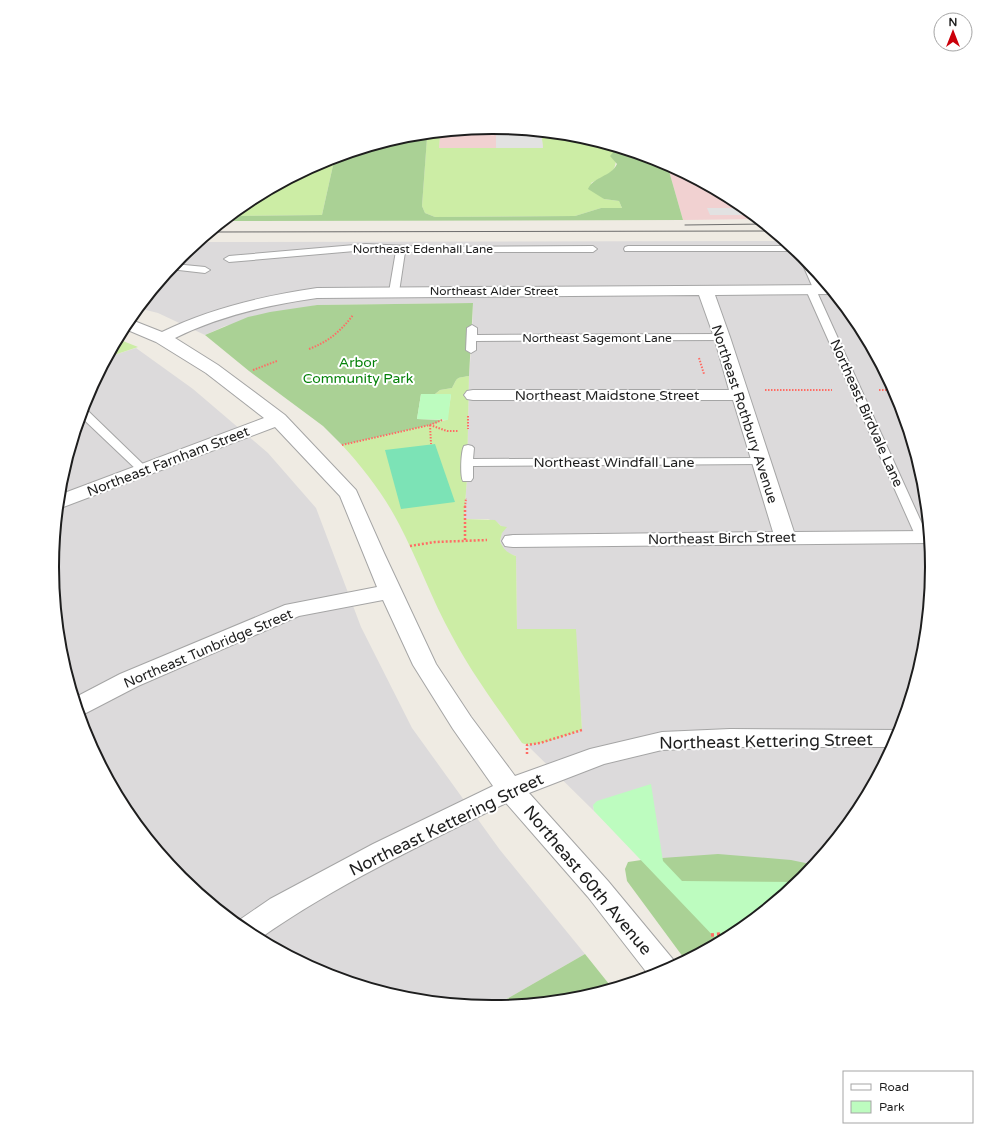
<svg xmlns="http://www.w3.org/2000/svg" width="985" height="1135" font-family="'Varela Round',sans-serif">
	<rect width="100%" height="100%" fill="#efebe3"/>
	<path fill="#dcdadb" d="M786,241l18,15 55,67 41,76 25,83 8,86 -9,86 -25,82 -40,76 -55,67 -122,2 -89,-76 1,6 -67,-66 13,-2 42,-14 -7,-100h-58l-1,-73 -9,-3 -5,-6 -2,-6 2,-8 -1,-7 -3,-3 -10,-4h-24l3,-41 2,-102 3,-38 1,-35 -156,2 -92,21 -20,9 -47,-22 -20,-5 43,-52 17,-14z
		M136,348l57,41 75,64 48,55 45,119 51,101 88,122 85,104 -94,54 -85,-9 -82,-25 -76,-40 -67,-55 -55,-67 -41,-76 -25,-83 -8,-86 9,-86 25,-82 22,-42z"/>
	<path fill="#f1d1d1" d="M493,127l48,5 2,16h-104l1,-16z
		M667,164l70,37 22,18 -76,1z"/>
	<path fill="#cceda5" d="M541,132c25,2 53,3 75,17 1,26 -4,23 -25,34l13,16 15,2 3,7h-21l-26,8 -140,1 -10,-4 -3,-7 5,-69 13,-1 -1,12h104z
		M332,158l2,3 -12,54 -92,1 18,-15 76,-41z
		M118,339l20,8 -30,10z
		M469,376l-2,102 -3,41 31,1 6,6 6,1 -5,6 -2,8c3,8 7,12 16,15l1,73h59l6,101c-14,4 -46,19 -60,13 -24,-35 -50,-69 -70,-107 -20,-36 -34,-76 -53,-112 -15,-29 -35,-55 -57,-79l88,-20c6,-1 11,-5 17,-5l4,-25 -16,-1 5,-4 12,-2c6,-11 3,-10 17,-12z"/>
	<path fill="#aad195" d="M440,132v4l-13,2 -5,68 3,7 10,4 140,-1 26,-8h21l-3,-7 -15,-2 -16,-10c6,-13 23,-12 29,-25l-7,-8 6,-7 -6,-4 57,19 16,56 -459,1 6,-5 92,-1 12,-54 -2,-3 75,-23z
		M473,303l-4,73c-14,2 -11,1 -17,12l-12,2 -5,4h-14l-4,25 25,1 -5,3 -7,2 -88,20 -19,-19 -74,-55 -44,-36 43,-18 22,-5 47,-7z
		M718,854l73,6 24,5 -11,14 -67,55 -51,27 -59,-80 -2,-12 3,-7 20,-3z
		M585,954l28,35 -35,11 -87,8z"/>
	<path fill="#bdfcbf" d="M421,394h30l-3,26 -31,-1z
		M651,784l12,77 19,20 118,1 -63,52 -17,9 -126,-132 -1,-6 4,-4z"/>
	<path fill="#7ce3b6" d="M435,444l20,58 -54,7 -16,-59z"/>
	<path fill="#e2e2e2" d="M496,127l45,5 2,16h-47z
		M707,208h38l9,7h-44z"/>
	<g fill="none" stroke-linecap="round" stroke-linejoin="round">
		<defs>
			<path id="service" d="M366,244l60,3 167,-1 4,3 -4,3h-188l-6,40 -5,3 -5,-3 7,-41 -30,-1 -137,12 -5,-3 5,-3z
				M628,246h164l6,5h-173l-1,-2 1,-2z
				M802,256h2l10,12 10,22 -2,2h-5l111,245 -2,3h-8l-2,-3 -110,-247 2,-2h5l-13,-30z
				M174,264l31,3 5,3 -5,3 -35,-4z
				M472,325l5,3v7l245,-1 5,3 -5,3 -246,1v9l-5,3 -5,-3 1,-22z
				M83,408l3,1 61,59 2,2 -2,2h-8l-59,-56z
				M468,445l4,1 2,2 -1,11 288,-1 4,1 2,2 -2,2 -4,1 -288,2v12l-2,3h-8c-3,-5 -2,-30 1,-35z"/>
			<path id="minor" d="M828,285l7,9 -120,1 15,42 64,195 135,-1 2,12 -418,4 -8,-1 -3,-5 3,-5 8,-1 260,-3 -40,-132h-260l-6,-1 -3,-4 3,-4 6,-1h256l-15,-53 -15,-42 -382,3c-50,7 -97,18 -142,40l43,27 67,50 71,75 28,63 52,111 35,53 44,59 75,-27 72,-17 68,-3 171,1 -7,17h-164l-68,3 -58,14 -75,29 79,88 68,82 1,3 -16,9 -10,3 -63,-81 -82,-94c-84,42 -171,82 -247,136l-11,-5 -13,-11 35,-24 103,-55 120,-58 -40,-57 -40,-64 -30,-65 -84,16 -161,70 -52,27 -7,2 -5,-17 46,-24 165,-69 92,-18 -37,-91 -65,-69 -217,82 1,-14 205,-77 -58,-45 -50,-31 -33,-14 6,-9 33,13c49,-24 101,-36 155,-44z"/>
		</defs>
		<use href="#service" stroke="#a5a5a5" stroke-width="2"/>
		<use href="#minor" stroke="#a5a5a5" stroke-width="2"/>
		<path stroke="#ff6c64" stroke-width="2" stroke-dasharray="1.5 1.5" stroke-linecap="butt" d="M309,349c19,-7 32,-18 44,-34
			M699,358l5,16
			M253,370l24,-9
			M765,390h67
			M879,390h16
			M468,416v13
			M430,425l17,6h11
			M430,425l1,19
			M342,445l88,-20 12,-5
			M465,507l1,-9"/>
		<path stroke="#ff6c64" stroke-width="2.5" stroke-dasharray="2 2" stroke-linecap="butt" d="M465,540v-34
			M410,546l25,-4 52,-2
			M527,754v-9l13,-2 42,-13"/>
		<path stroke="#ff6c64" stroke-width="3.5" stroke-dasharray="3 3" stroke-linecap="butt" d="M711,935l28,-3"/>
		<use href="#service" fill="#fff" fill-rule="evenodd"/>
		<use href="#minor" fill="#fff" fill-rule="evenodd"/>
		<path stroke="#6c6c6c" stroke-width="1" d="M685,225l80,-1
			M211,232l562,-1"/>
	</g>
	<g text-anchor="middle" stroke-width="4" stroke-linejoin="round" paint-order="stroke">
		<g font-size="12" fill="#1e1e1e" stroke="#fff">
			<text x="423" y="253">Northeast Edenhall Lane</text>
			<text x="494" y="295">Northeast Alder Street</text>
			<text x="597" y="342">Northeast Sagemont Lane</text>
		</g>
		<g font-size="14" fill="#058209" stroke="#fff">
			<text x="358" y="367">Arbor<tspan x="358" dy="16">Community Park</tspan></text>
		</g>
		<g font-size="14" fill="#1e1e1e" stroke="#fff">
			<text x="607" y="400">Northeast Maidstone Street</text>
			<text transform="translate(867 413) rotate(66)" y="5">Northeast Birdvale Lane</text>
			<text transform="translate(745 414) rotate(72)" y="5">Northeast Rothbury Avenue</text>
			<text transform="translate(168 461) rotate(-21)" y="5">Northeast Farnham Street</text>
			<text x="614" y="467">Northeast Windfall Lane</text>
			<text transform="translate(722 538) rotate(-1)" y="5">Northeast Birch Street</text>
			<text transform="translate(208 648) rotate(-23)" y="5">Northeast Tunbridge Street</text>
		</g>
		<g font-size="17" fill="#1e1e1e" stroke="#fff">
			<text transform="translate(766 741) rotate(-1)" y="6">Northeast Kettering Street</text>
			<text transform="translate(446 824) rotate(-26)" y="6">Northeast Kettering Street</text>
			<text transform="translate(588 880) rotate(50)" y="6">Northeast 60th Avenue</text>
		</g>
	</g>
	<path d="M0 0H985V1135H0ZM59 567a433 433 0 1 1 866 0a433 433 0 1 1-866 0Z" fill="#fff" fill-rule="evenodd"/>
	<path fill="none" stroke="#1e1e1e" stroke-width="2" d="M59 567a433 433 0 1 1 866 0a433 433 0 1 1-866 0Z"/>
	<rect x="843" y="1071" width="130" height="52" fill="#ffffff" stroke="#a5a5a5"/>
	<rect x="851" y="1084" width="20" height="6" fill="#ffffff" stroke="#a5a5a5"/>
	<text x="879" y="1091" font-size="12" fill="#1e1e1e">Road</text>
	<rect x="851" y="1101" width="20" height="12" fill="#bdfcbf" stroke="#a5a5a5"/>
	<text x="879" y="1111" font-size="12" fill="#1e1e1e">Park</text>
	<g transform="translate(953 32)"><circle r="19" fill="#ffffff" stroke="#a5a5a5"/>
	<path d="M0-3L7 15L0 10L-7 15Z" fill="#cb000a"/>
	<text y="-6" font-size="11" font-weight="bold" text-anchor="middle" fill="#1e1e1e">N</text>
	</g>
</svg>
